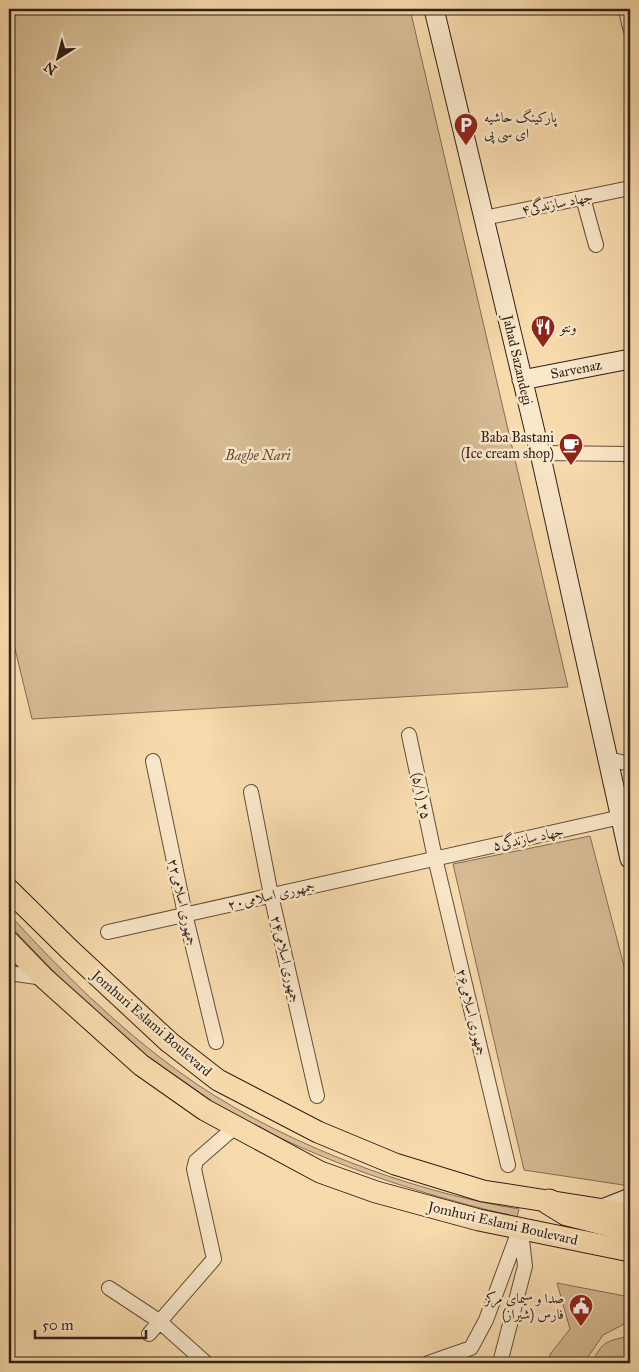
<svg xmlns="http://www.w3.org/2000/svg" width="639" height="1372" font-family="'IM FELL Great Primer',Amiri,serif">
	<rect width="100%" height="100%" fill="#f8dbad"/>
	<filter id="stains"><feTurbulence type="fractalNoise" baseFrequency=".004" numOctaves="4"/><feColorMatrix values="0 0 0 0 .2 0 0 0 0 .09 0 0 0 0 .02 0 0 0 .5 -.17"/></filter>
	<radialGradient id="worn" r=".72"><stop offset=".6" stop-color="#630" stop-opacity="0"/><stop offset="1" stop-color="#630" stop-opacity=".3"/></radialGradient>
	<path fill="#d6bb94" stroke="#836d56" d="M9,9h401l158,678 -536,32 -23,-95z
		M590,836l40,153v197l-106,-16 -71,-306z
		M9,914c51,56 107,112 169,157 93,68 228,120 341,138l-2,8c-99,-23 -194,-54 -284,-103 -81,-44 -163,-122 -224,-190z
		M557,1283l73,14v24l-27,14 -19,28h-37l4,-10 19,-24z
		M630,1336v27h-38c10,-22 15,-22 38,-27z"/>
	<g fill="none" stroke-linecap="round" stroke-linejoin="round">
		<defs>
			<path id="lane" d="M626,454l4,16"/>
			<path id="street" d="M626,9l4,19
				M583,198l13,47
				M484,218l146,-30
				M540,453l90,1
				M409,735l26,123 73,307
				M608,759l22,5
				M153,761l32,153 31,128
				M251,792l20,103 46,201
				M108,932l513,-115
				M9,973l35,5
				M109,1288l50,33 47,42
				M149,1334l65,-75 -20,-90 2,-8 39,-34
				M428,1363l43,-15 15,-28 34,-92
				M500,1363l25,-97 -4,-34"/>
			<path id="secondary" d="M434,9l106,444 90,406
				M522,380l108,-21
				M602,1209l28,-11"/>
			<path id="primary" d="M9,890l61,60 99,92 49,38 100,52 77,32 88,27 147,23
				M9,942l35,36 97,87 64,45 115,62 56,20 103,28 151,31"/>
			<path id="highway" d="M549,1202l18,11 63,16"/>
		</defs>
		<use href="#lane" stroke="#624e3d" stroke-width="9"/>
		<use href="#street" stroke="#624e3d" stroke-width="16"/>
		<use href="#secondary" stroke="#301f18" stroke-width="21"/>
		<use href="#primary" stroke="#301f18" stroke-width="23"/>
		<use href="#highway" stroke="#301f18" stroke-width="27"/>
		<use href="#lane" stroke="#fae8ca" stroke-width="7"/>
		<use href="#street" stroke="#fae8ca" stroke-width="14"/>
		<use href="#secondary" stroke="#fae8ca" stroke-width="19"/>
		<use href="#primary" stroke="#f8dbad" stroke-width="21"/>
		<use href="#highway" stroke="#f8dbad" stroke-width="25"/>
	</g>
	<defs>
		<symbol id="parking-pin" viewBox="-11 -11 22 30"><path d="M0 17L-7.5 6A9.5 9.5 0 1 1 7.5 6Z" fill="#8f2418" stroke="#fae8ca"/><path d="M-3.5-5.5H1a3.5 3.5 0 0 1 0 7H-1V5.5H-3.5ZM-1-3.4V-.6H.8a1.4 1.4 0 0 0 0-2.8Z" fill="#fff"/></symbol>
		<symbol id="restaurant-pin" viewBox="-11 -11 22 30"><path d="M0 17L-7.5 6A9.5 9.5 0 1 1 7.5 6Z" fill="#8f2418" stroke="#fae8ca"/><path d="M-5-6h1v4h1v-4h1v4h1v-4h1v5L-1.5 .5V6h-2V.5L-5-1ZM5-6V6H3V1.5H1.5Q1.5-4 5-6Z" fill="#fff"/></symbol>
		<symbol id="cafe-pin" viewBox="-11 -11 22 30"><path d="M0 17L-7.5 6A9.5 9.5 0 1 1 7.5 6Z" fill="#8f2418" stroke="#fae8ca"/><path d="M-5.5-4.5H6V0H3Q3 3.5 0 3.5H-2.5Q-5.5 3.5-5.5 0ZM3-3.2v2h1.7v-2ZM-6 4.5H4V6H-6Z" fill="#fff"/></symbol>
		<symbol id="civic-pin" viewBox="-11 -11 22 30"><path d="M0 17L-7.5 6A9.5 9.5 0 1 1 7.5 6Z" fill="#8f2418" stroke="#fae8ca"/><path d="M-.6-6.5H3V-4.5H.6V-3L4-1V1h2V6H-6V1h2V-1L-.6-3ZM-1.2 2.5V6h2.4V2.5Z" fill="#fff"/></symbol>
	</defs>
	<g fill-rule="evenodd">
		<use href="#parking-pin" x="452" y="111" width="28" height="38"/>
		<use href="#restaurant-pin" x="529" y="313" width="28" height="38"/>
		<use href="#cafe-pin" x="557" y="431" width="28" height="38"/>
		<use href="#civic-pin" x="567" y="1292" width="28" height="38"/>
	</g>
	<g text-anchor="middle" stroke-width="5" stroke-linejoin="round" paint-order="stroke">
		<g font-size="14" fill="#301f18" stroke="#fae8ca" text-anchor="start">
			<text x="484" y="122">پارکینگ حاشیه<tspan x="484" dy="16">ای سی پی</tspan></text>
			<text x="560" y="332">ونتو</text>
			<text x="554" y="442" text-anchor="end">Baba Bastani<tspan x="554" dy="16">(Ice cream shop)</tspan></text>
			<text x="564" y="1303" text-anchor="end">صدا و سیمای مرکز<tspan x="564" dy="16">فارس (شیراز)</tspan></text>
		</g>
		<g font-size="14" fill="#301f18" stroke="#fae8ca">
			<text transform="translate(557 203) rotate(-11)" y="5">جهاد سازندگی۴</text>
			<text transform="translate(518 360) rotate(77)" y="5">Jahad Sazandegi</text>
			<text transform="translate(576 369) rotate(-11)" y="5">Sarvenaz</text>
			<text transform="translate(422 796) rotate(78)" y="5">(۵/۱) ۲۵</text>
			<text transform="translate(528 838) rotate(-12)" y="5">جهاد سازندگی۵</text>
			<text transform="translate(271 895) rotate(-13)" y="5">جمهوری اسلامی۲۰</text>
			<text transform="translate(183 902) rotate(77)" y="5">جمهوری اسلامی۲۲</text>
			<text transform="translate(286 959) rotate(77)" y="5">جمهوری اسلامی۲۴</text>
			<text transform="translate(472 1012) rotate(76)" y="5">جمهوری اسلامی۲۶</text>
			<text transform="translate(152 1023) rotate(41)" y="5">Jomhuri Eslami Boulevard</text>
			<text transform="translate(503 1223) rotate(13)" y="5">Jomhuri Eslami Boulevard</text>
		</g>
		<g font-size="14" font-style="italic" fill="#624e3d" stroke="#fae8ca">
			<text x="258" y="460">Baghe Nari</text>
		</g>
	</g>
	<rect width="639" height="1372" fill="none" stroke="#f8dbad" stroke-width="30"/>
	<rect x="10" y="10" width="619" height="1352" fill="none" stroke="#301f18" stroke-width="2.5"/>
	<rect x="15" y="15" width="609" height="1342" fill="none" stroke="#301f18"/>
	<g transform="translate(58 58) rotate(216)" stroke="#fae8ca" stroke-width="4" paint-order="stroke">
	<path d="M0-4L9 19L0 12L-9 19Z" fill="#301f18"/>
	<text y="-8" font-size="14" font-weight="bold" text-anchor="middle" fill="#301f18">N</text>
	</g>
	<path d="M35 1330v8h111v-8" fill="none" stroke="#301f18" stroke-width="2.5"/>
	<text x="42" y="1330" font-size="15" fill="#301f18" stroke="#fae8ca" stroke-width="4" paint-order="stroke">50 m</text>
	<rect width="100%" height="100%" filter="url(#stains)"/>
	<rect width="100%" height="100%" fill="url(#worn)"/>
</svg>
